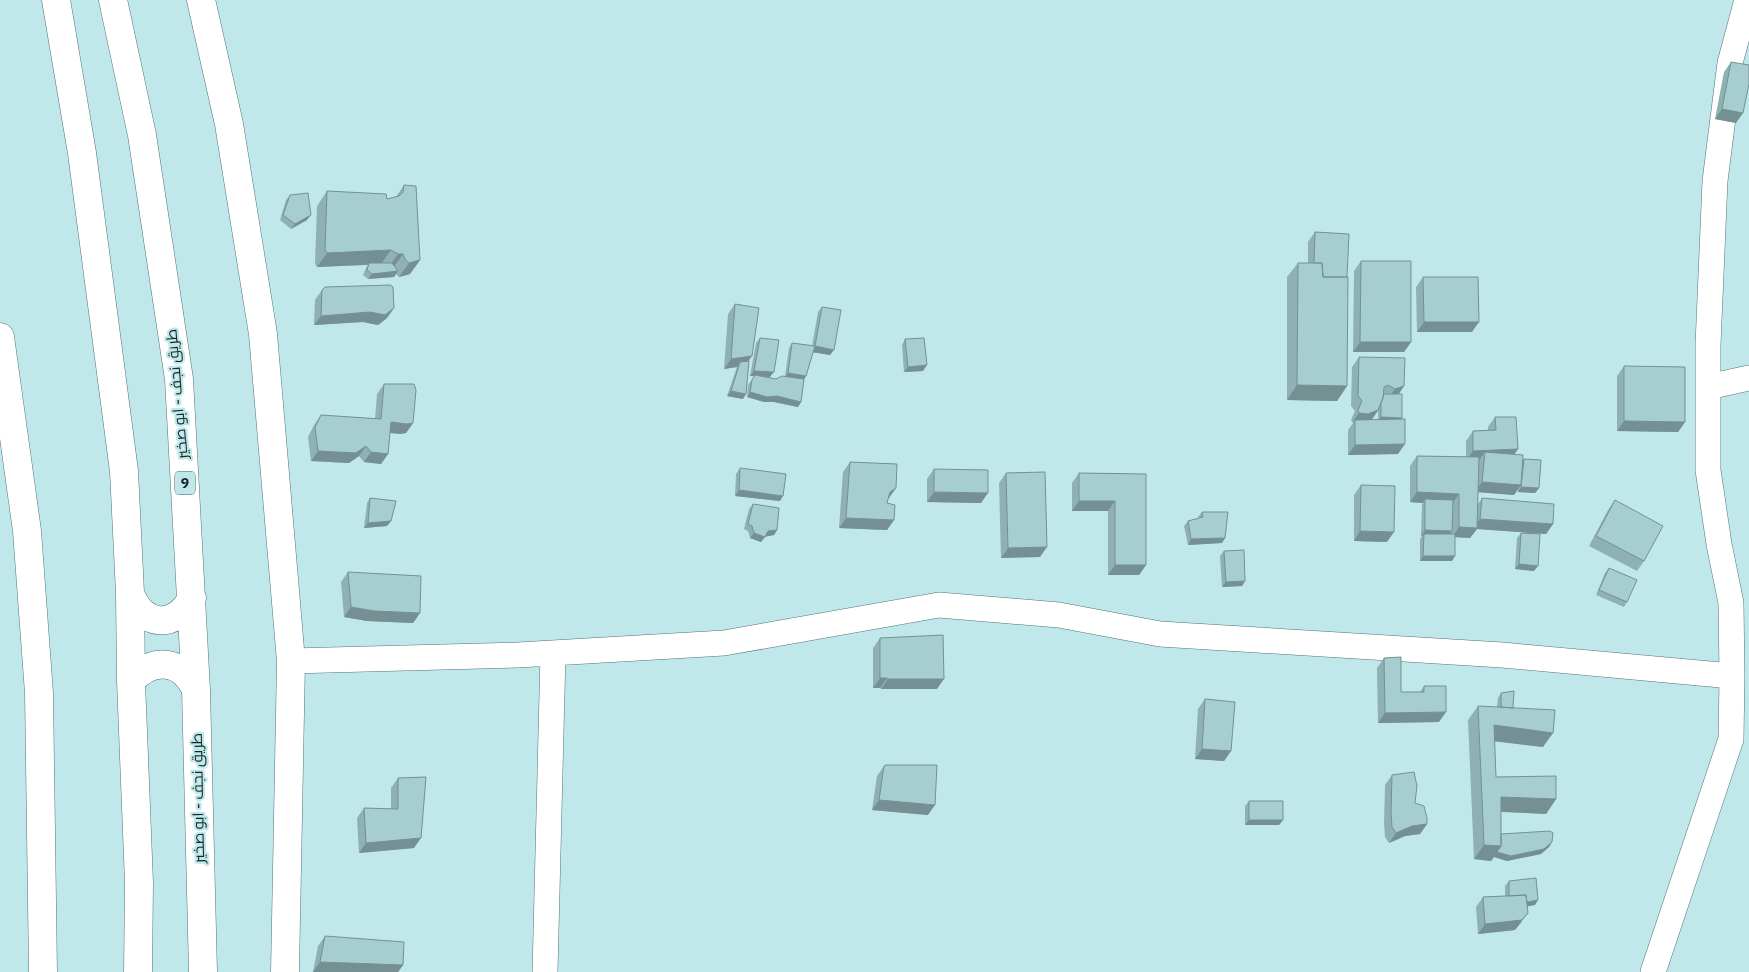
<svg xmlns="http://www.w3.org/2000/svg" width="1749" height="972" font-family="'IBM Plex Sans',Cairo,sans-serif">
	<rect width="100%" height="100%" fill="#c0e8ea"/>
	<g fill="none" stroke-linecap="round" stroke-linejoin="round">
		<defs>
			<path id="minor" d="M1708,387l41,-9
				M291,661l227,-6 206,-12 215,-38 120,10 101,19 342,21 230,21
				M545,972l8,-319
				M1653,972l78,-233 1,-63 -1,-73 -12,-59 -11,-74v-125l7,-164 15,-118 17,-63"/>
			<path id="secondary" d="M201,0l28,124 34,210 28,327 -6,311
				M0,337l27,194 12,162 4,279"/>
			<path id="trunk" d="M56,0l26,153 42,318 6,122 1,88 8,202 -1,89
				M113,0l29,135 37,244 17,311 7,282
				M130,593c12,34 45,37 62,5
				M131,681c22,-25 52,-21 65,9"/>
		</defs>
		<use href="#minor" stroke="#507577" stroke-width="26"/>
		<use href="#secondary" stroke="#507577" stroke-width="29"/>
		<use href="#trunk" stroke="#507577" stroke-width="29"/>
		<use href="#minor" stroke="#fff" stroke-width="25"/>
		<use href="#secondary" stroke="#fff" stroke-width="28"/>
		<use href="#trunk" stroke="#fff" stroke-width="28"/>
	</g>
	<path fill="#8fb1b3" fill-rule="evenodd" d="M1731,62l5,61 -21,-4 9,-47z
		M404,185l16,75 -10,14 -11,3 -3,-3 -2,3 -26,2 -5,-4 3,-7 2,-3 -51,2 -2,-3 2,-58 10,-15 60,8 9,-2z
		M290,195l17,25 -16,9 -11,-9 6,-20z
		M1315,232l32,45v109l-10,15 -50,-1v-123l11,-14h10v-21z
		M1361,261l50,81 -7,10h-51l1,-81z
		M1423,277l49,55h-55l-1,-45z
		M322,290l65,28 -9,7 -15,-3 -49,3 1,-25z
		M735,304l14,57 -6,38 -16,-3 10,-29 -13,2 4,-55z
		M822,307l8,48 -17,-3 -7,24 -2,3 -3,23 -3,5 -24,-5h-10l-17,-5 1,-12 7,-9h-5l6,-33 4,-5 10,39h-9l15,2 9,-3 4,-28 3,-5 20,3 6,-34z
		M905,339l18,32 -19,1 -2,-27z
		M1359,357l45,29 -5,8 3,24 -2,1 -2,35 -50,1v-25l5,-7 -2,-3 4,-9 -4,-5 1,-39zM1378,411v9h-6z
		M1624,366l61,56 -7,10 -61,-1v-55z
		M384,384l29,39 -7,10 -6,1 -10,-1 -2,21 -7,10 -17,-2 -5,-6 -10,7 -38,-2 -3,-24 6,-12 7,-10 54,4 2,-25z
		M1495,417l23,32 -4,6 8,5 2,-1 15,29 -4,5 -17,-1v-3l-4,6 -36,-3v12l4,-6 71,26 -7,10 -69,-5 -7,9 -15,-1 -3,24h-32v-22l2,-3h-1l1,-32 1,-1 -13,-1v-36l7,-10 49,1v-16l7,-10 15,-1v-3z
		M850,462l46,26 -8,11 -1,4 7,17 -7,10 -48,-2 4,-56z
		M740,468l40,33 -45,-5 1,-22z
		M934,469l47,34 -54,-1v-23z
		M1006,473l34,84 -39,1 -2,-75z
		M1079,473l67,1v91l-7,10h-31v-64h-36v-28z
		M1361,485l26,57 -33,-1v-46z
		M370,498l21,23 -4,5 -23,2 3,-25z
		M1615,500l29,61 -7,10 -48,-25 19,-36z
		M753,504l24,26 -3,5 -9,1 -4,6 -11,-4 -2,-7 -4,-2 5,-20z
		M1202,512l23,26 -3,5 -34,2 -4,-19 4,-5 11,-3 -1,-1z
		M1521,533l13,38 -19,-2 2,-31z
		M1224,551l21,30 -3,5 -20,1 -2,-31z
		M1609,568l18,34 -3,5 -28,-12 9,-22z
		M348,572l72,41 -7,10 -46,-2 -23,-4 -3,-35z
		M880,638l57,51h-56l-1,-1h-7v-40z
		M1384,658l17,34h19l4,-6 15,36 -61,1 -1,-55z
		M1501,693l42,54 -49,-6 2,36 60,22 -10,15 -45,-2v22l51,8 -3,5 -8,7 -34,7 -13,-4 -3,4 -17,-2 -6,-139 10,-14 19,1 1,-9z
		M1205,699l26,52 -7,10 -29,-2 3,-50z
		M884,766l44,49 -56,-5 5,-34z
		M1392,775l23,28 12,21 -7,10 -15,2 -16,7 -4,-6 -1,-14 1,-38z
		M398,778l16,70 -55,5 -2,-35 7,-10 27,1v-21z
		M1249,801l34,19 -4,5h-34v-19z
		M1509,881l26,24 -8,1 -6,17 -6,7 -37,4 -2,-27 7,-10 22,-1v-10z
		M325,936l78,29 -5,7h-85l5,-26z"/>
	<path fill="#749092" d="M1722,109l21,4 -7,10 -21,-4z
		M311,215l-4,5 -16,9 4,-5z
		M391,250l-10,14 -64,3 10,-14z
		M398,254h5l-10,14h-5z
		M420,260l-10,14 -11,3 10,-14z
		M398,271l-4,6 -26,2 4,-5z
		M394,308l-7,10 -9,7 -15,-3 -49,3 7,-9z
		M1424,322h55l-7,10h-55z
		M1360,342h51l-7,10h-51z
		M815,346l19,4 -4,5 -19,-3z
		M752,356l-7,10 -5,-4 -3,5 -13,2 7,-10z
		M927,365l-4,6 -19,1 4,-5z
		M754,371l20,1 -4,5 -20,-1z
		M788,373l18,3 -3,5 -19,-3z
		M1297,385l50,1 -10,15 -50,-1z
		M1404,386l-7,10 -9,3 7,-10z
		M731,391l15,3 -3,5 -16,-3z
		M750,392l27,4 24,6 -3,5 -24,-5h-10l-17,-5z
		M1378,410l-7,10h-16l-3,3 7,-10z
		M1381,417l21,1 -4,5 -20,-1z
		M1624,421l61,1 -7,10 -61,-1z
		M391,422l22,1 -7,10 -6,1 -16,-2z
		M1405,444l-7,10 -50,1 7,-10z
		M366,446l-7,10 -10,7 -38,-2 7,-10z
		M1518,449l-7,10 -26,-7 -6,8 -13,1 7,-10z
		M371,452l17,2 -7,10 -17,-2z
		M1482,482l39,3 -7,10 -39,-3z
		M1521,487l18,1 -4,5 -17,-1z
		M896,488l-7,10 -6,4 7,-10z
		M739,490l44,6 -3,5 -45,-5z
		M934,492l54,1 -7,10 -54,-1z
		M1417,492l42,2 -7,10 -27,-5 -2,4 -13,-1z
		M1079,501h36l-7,10h-36z
		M846,518l48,2 -7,10 -48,-2z
		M1480,519l73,5 -7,10 -69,-5 -7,9 -18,-1 7,-10h15z
		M391,521l-4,5 -23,2 4,-5z
		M777,530l-3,5 -10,2 4,-6z
		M1425,530l27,1 -3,5 -25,-2 -2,2h-1z
		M1360,531l34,1 -7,10 -33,-1z
		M754,533l11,4 -4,5 -11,-4z
		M1225,538l-3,5 -34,2 3,-6z
		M1047,547l-7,10 -39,1 7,-10z
		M1423,556h32l-3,5h-32z
		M1519,564l19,2 -4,5 -19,-2z
		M1115,565h31l-7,10h-31z
		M1245,581l-3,5 -20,1 4,-5z
		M351,607l69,6 -7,10 -46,-2 -23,-4z
		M880,678h7l-7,10h-7z
		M888,679h56l-7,10h-56z
		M1446,712l-7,10 -61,1 7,-10z
		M1494,725l59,8 -10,14 -59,-7z
		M1202,749l29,2 -7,10 -29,-2z
		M1501,797l55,2 -10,15 -56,-3z
		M879,800l56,5 -7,10 -56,-5z
		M1249,820h34l-4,5h-34z
		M1427,824l-7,10 -15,2 -16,7 7,-10 16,-7z
		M421,838l-7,10 -55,5 7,-10z
		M1552,842l-3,5 -8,7 -34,7 -13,-4 -3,4 -17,-2 10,-14z
		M1538,900l-3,5 -11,2 -19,-1z
		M1528,913l-13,17 -37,4 7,-10z
		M320,962l83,3 -5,7h-85z"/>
	<path fill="#a6ced0" stroke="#749092" d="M1731,62l18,3v19l-6,29 -21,-4z
		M404,185l12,1 4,74 -11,3 -4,-4 -2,-5h-5l-7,-4 -64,3 -2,-3 2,-59 59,3 1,5 12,-3 4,-4z
		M308,193l3,22 -16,9 -12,-9 7,-20z
		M1315,232l34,2 -2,43h-24l-1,-14h-8z
		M1361,261h50v81h-51z
		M369,263h23l6,8 -26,3 -5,-4z
		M1298,263h24l1,14h25l-1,109 -50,-1z
		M1423,277h55l1,45h-55z
		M390,285l3,2 1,21 -9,7 -15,-3 -49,4 1,-26 3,-3z
		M735,304l24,4 -7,48 -21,3z
		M822,307l19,3 -7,40 -19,-4 -9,30 -18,-3 4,-30 23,3z
		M760,338l19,2 -5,32 -20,-1z
		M924,338l3,27 -19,2 -3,-28z
		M1359,357l46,1 -1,28 -9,3 -7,-4 -4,2 -1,11 -5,12 -10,4 -9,-1 -1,-3 4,-9 -4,-5z
		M749,361l-3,33 -15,-3 9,-29z
		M1624,366l61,1v55l-61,-1z
		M755,375l21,4 6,-3 22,3 -3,23 -24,-6 -10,1 -17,-5 2,-12z
		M384,384h30l2,6 -3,33 -6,1 -16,-2 -3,32 -17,-2 -5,-6 -10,7 -38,-2 -3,-24 6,-12 60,4z
		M1384,394h18v24l-21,-1v-14l2,-5z
		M1495,417h21l2,32 -45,2v-20l23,-1z
		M1405,419v25l-50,1v-25z
		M1485,452l38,3 -2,30 -39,-3z
		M1417,456l62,1 -2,71 -18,-1v-33l-42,-2z
		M1524,459l17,1 -2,28 -18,-1z
		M850,462l47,2 -1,24 -6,4 -3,11 8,2 -1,15 -48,-2z
		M740,468l46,6 -3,22 -44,-6z
		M934,469l54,1v23l-54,-1z
		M1045,472l2,75 -39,1 -2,-75z
		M1079,473l67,1v91h-31v-64h-36z
		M1361,485l34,1 -1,46 -34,-1z
		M370,498l26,3 -5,20 -23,2z
		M1482,498l72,6 -1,20 -73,-5z
		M1425,499l28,1 -1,31 -27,-1z
		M1615,500l48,26 -19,35 -48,-25z
		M753,504l26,4 -2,22 -9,1 -3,6 -11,-4 -2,-7 -4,-2z
		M1202,512h26l-3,26 -34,1 -3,-18 15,-4z
		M1521,533l19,1 -2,32 -19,-2z
		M1424,534h31v22h-32z
		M1244,550l1,31 -19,1 -2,-31z
		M1609,568l28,12 -10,22 -28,-12z
		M348,572l73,4 -1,37 -46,-2 -23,-4z
		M943,635l1,44h-56l-1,-1h-7v-40z
		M1401,657v35h23v-6h22v26l-61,1 -1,-55z
		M1514,691l-1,17 -12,-1v-14z
		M1205,699l30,3 -4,49 -29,-2z
		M1478,706l77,4 -2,23 -59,-8 2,52 60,-1v23l-55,-2v49l-17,-1z
		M886,765h51l-2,40 -56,-5 5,-34z
		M1414,772l3,14 -2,17 9,3 3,12v6l-15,2 -16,7 -4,-6 -1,-14 1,-38z
		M426,777l-5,61 -55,5 -2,-35 34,1v-31z
		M1249,801h34v19h-34z
		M1550,831l3,2 -1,9 -8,7 -33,7 -14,-4 4,-6v-12z
		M1536,878l2,22 -10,2h-1l-1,-7 -17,1v-15z
		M1526,895l2,18 -6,7 -37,4 -2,-27z
		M325,936l79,6 -1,23 -83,-3z"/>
	<g text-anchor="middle" stroke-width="4.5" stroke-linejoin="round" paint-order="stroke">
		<rect fill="#c0e8ea" stroke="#496062" stroke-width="1" x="175" y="471.5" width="20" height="23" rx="4"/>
		<g font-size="14" font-weight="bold" fill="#162627">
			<text x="185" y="488">9</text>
		</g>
		<g font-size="15" fill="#162627" stroke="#c0e8ea">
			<text transform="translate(177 394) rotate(-95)" y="5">طريق نجف - ابو صخير</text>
			<text transform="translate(198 798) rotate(-91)" y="5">طريق نجف - ابو صخير</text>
		</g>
	</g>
</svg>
